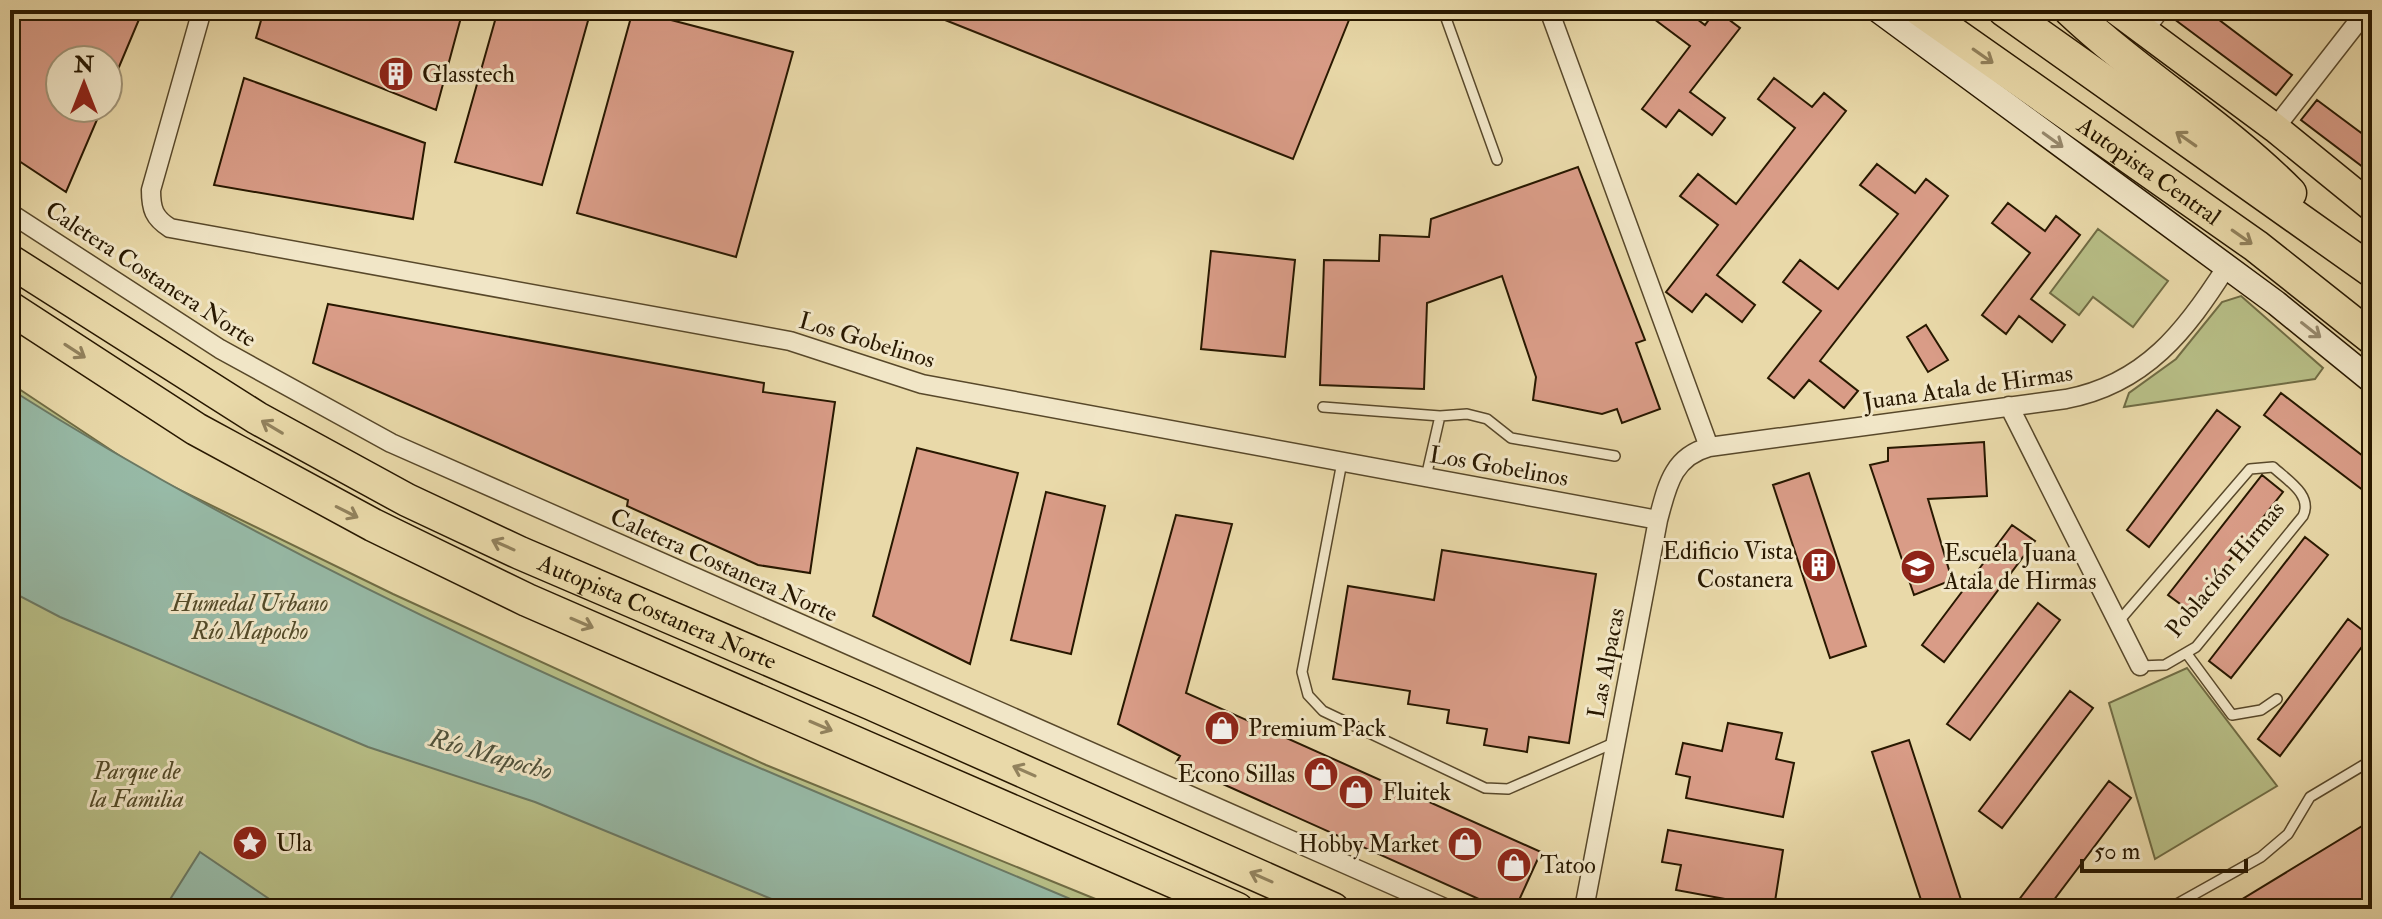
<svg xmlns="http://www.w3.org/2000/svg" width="2382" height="919" font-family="'IM FELL Double Pica',serif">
	<rect width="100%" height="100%" fill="#e9d9a9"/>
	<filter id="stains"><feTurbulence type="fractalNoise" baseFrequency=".0025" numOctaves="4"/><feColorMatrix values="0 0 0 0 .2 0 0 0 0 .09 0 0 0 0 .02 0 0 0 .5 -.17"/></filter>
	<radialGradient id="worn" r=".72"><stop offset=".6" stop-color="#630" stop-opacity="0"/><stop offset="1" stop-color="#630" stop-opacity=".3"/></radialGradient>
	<path fill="#b8bf87" stroke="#706c44" stroke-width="2" d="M2098,229l70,52 -35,46 -40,-30 -14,18 -29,-22z
		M2241,296l82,72 -8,11 -191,28 5,-14 47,-34 46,-57z
		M10,383l137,91 246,120 373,171 354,144h-1110v-318l98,45 -98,-52z
		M2187,668l90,118 -122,73 -46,-156z"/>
	<path fill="#97baa7" stroke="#6b7964" stroke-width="2" d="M10,389c340,216 715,364 1084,520h-298l-261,-107 -167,-55 -308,-130 -50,-26z
		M200,852l84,57h-120z"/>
	<path fill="#d99c87" stroke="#281800" stroke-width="2" d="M10,10h133l-35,83v-33h-48v48h42l-36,84 -56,-37z
		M264,10h199l-27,100 -180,-72z
		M498,10h93l-49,175 -87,-23z
		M633,10l160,42 -57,205 -159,-44z
		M920,10h433l-60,149z
		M1642,10h43l20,15 11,-15 24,18 -50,64 35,26 -13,17 -33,-25 -13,17 -24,-18 48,-63z
		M2172,10h34l86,65 -16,20 -106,-79z
		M244,78l181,65 -12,76 -199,-34z
		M1774,78l38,29 12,-14 22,18 -129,164 38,30 -13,17 -36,-28 -14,18 -26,-20 52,-67 -38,-29 18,-22 38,30 59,-76 -37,-29z
		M2317,100l55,41v33l-71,-54z
		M1877,164l38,29 11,-14 22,17 -128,165 38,30 -14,17 -35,-28 -15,18 -26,-20 53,-67 -38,-29 17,-22 38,29 60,-75 -38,-29z
		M1578,167l67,173 -9,3 24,66 -38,14 -5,-14 -15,5 -69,-14 3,-23 -34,-101 -75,27 -3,86 -104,-4 4,-125 55,1 1,-26 49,2 2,-18z
		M2008,203l37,28 11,-15 24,19 -49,64 34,26 -13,17 -33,-26 -13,18 -24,-19 48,-62 -38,-30z
		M1211,251l84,9 -10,97 -84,-8z
		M328,304l436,79 -1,9 72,10 -25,171 -52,-8 -131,-59 1,-6 -315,-137z
		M1926,325l22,35 -20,12 -21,-35z
		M2281,393l91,70v34l-108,-82z
		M2217,410l23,17 -91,120 -22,-17z
		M1984,442l3,54 -59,3 24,81 -38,15 -44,-130 18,-4v-13z
		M917,448l101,25 -48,191 -97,-48z
		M1809,473l57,173 -36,12 -57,-173z
		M2262,475l21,17 -93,119 -22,-16z
		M1046,492l59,14 -34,148 -60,-14z
		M1176,515l56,9 -46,169 355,159 -26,57h-14l-325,-146 4,-7 -62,-32z
		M2012,525l23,16 -91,121 -22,-17z
		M2305,537l23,18 -97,123 -22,-17z
		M1442,550l154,24 -27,169 -40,-6 -2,15 -43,-7 3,-16 -40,-6 2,-13 -41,-6 2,-13 -77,-12 15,-93 86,14z
		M2038,603l22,17 -90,120 -23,-16z
		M2348,619l22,17 -90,120 -22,-17z
		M2070,691l23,17 -91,120 -23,-17z
		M1728,723l54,10 -6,26 18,4 -11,54 -97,-19 4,-21 -14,-3 7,-31 39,8z
		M1909,740l55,169h-40l-52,-157z
		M2109,781l22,17 -84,111h-18l-11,-8z
		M2372,820v89h-146z
		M1668,830l115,20 -9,58 -98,-18 5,-25 -19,-3z"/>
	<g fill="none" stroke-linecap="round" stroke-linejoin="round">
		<defs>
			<path id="lane" d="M183,10l17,7
				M1443,10l54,150
				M1323,407l117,9 27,-2 20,5 24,19 104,18
				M1342,462l-40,210 6,23 15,16 162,77 23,1 108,-47
				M1426,477l14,-61
				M2119,621l131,-152 23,-2c14,13 40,28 30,49l-107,131 -31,18 -25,1
				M2187,654l45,61 29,-5 16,-11
				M2168,909l93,-52 27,-23 22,-37 62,-37"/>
			<path id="street" d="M202,10l-51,180c0,19 3,28 19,38l620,113 132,43 736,136
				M1549,10l160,437
				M2143,31l17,-21
				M2275,128l92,-118
				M10,213l210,136 171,94 1056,466
				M2009,406l131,260
				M1584,909l74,-389c9,-33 14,-63 51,-73l357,-48c79,-15 120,-68 161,-133"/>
			<path id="secondary" d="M1878,10l398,293 96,78"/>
			<path id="primary" d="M2116,10l159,118 97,79"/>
			<g id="highway">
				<path id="s1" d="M1920,10l336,236 116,92"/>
				<path d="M2004,10l368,261"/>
				<path d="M2070,10c70,66 152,115 220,183"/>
				<path id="s2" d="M10,261l247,157 150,82 113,53 350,150 463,206"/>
				<path d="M10,308l186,121 177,96 154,75 710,309"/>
			</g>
		</defs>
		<use href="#lane" stroke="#58482a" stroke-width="12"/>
		<use href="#street" stroke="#58482a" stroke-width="21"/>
		<use href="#secondary" stroke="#281800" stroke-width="27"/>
		<use href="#primary" stroke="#281800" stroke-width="31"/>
		<use href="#highway" stroke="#281800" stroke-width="35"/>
		<use href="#lane" stroke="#f1e6c7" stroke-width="9"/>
		<use href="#street" stroke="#f1e6c7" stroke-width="18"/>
		<use href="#secondary" stroke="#f1e6c7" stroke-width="24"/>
		<use href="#primary" stroke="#e9d9a9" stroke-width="28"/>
		<use href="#highway" stroke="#e9d9a9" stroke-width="32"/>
	</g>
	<defs><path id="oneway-shaft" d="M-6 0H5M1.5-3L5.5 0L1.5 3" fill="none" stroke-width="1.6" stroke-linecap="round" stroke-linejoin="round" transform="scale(2)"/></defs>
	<g stroke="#92825d">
		<use href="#oneway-shaft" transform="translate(1983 56) rotate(35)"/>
		<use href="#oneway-shaft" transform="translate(2186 139) rotate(-145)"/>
		<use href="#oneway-shaft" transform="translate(2242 237) rotate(35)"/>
		<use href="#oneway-shaft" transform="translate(75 351) rotate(33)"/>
		<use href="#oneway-shaft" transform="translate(272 427) rotate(-149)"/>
		<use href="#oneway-shaft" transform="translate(347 512) rotate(27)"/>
		<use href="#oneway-shaft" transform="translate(503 545) rotate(-156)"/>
		<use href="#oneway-shaft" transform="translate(582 623) rotate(23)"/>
		<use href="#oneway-shaft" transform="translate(821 726) rotate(23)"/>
		<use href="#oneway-shaft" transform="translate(1024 771) rotate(-156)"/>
		<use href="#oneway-shaft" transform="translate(1261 877) rotate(-156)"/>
	</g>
	<g stroke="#97896d">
		<use href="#oneway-shaft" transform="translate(2053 140) rotate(36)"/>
		<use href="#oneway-shaft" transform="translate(2311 330) rotate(38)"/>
	</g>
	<defs>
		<symbol id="building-disc" viewBox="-11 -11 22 22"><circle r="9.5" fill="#8f2418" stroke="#f1e6c7"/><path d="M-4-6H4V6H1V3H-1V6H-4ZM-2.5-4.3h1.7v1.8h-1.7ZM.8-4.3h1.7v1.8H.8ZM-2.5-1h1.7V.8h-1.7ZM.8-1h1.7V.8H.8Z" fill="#fff"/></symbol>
		<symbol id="school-disc" viewBox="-11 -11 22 22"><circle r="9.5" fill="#8f2418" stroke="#f1e6c7"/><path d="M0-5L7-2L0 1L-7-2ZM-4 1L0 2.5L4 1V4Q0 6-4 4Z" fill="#fff"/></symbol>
		<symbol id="shop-disc" viewBox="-11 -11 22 22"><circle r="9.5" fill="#8f2418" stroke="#f1e6c7"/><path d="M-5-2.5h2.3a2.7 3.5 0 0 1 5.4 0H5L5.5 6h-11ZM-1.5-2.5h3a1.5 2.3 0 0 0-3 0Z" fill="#fff"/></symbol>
		<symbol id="sight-disc" viewBox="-11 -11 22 22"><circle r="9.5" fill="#8f2418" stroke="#f1e6c7"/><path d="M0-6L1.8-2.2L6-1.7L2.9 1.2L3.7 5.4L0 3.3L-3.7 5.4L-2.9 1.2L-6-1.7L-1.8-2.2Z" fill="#fff"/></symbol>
	</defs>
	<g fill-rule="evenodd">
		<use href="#building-disc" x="376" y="54" width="40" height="40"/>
		<use href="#building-disc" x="1799" y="545" width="40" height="40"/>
		<use href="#school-disc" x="1898" y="547" width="40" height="40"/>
		<use href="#shop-disc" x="1202" y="708" width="40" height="40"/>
		<use href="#shop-disc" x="1301" y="754" width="40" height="40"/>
		<use href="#shop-disc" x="1336" y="772" width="40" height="40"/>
		<use href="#sight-disc" x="230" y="823" width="40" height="40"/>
		<use href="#shop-disc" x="1445" y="824" width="40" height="40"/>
		<use href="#shop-disc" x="1494" y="845" width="40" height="40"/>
	</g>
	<g text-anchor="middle" stroke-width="6" stroke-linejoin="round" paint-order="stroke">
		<g font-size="24" fill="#281800" stroke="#f1e6c7" text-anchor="start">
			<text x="422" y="82">Glasstech</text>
			<text x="1793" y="559" text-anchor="end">Edificio Vista<tspan x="1793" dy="28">Costanera</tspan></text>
			<text x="1944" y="561">Escuela Juana<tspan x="1944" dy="28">Atala de Hirmas</tspan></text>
			<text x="1248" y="736">Premium Pack</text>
			<text x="1295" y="782" text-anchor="end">Econo Sillas</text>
			<text x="1382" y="800">Fluitek</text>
			<text x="276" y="851">Ula</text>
			<text x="1439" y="852" text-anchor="end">Hobby Market</text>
			<text x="1540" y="873">Tatoo</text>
		</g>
		<g font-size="24" fill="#281800" stroke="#f1e6c7">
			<text dy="8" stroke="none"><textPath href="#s1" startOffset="280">Autopista Central</textPath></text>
			<text transform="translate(151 274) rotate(33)" y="8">Caletera Costanera Norte</text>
			<text transform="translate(867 340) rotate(17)" y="8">Los Gobelinos</text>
			<text transform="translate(1968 387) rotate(-8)" y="8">Juana Atala de Hirmas</text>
			<text transform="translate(1499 466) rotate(10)" y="8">Los Gobelinos</text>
			<text transform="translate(724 565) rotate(24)" y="8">Caletera Costanera Norte</text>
			<text transform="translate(2225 569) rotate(-50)" y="8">Población Hirmas</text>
			<text dy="8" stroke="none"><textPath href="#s2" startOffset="738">Autopista Costanera Norte</textPath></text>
			<text transform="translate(1606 663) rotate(-79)" y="8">Las Alpacas</text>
		</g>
		<g font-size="24" font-style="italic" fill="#534a28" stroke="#f1e6c7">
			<text x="250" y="611">Humedal Urbano<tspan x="250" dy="28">Río Mapocho</tspan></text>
			<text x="137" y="779">Parque de<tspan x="137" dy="28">la Familia</tspan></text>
		</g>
		<g font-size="26" font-style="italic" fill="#4f513a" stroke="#f1e6c7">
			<text transform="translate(491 754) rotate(16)" y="9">Río Mapocho</text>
		</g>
	</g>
	<rect width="2382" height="919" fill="none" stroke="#e9d9a9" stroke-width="40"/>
	<rect x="12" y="12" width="2358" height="895" fill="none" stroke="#281800" stroke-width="4"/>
	<rect x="20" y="20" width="2342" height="879" fill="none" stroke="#281800" stroke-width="2"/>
	<g transform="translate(84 84)"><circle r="38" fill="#f1e6c7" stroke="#a19477" stroke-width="2"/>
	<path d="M0-6L14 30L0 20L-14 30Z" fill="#8f2418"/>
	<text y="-12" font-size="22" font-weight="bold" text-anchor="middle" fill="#281800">N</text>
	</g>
	<path d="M2082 859v12h164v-12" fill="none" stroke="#281800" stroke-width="4"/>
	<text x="2094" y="859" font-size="24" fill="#281800" stroke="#f1e6c7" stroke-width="6" paint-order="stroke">50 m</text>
	<rect width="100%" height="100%" filter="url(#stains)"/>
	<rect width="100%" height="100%" fill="url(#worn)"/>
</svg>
